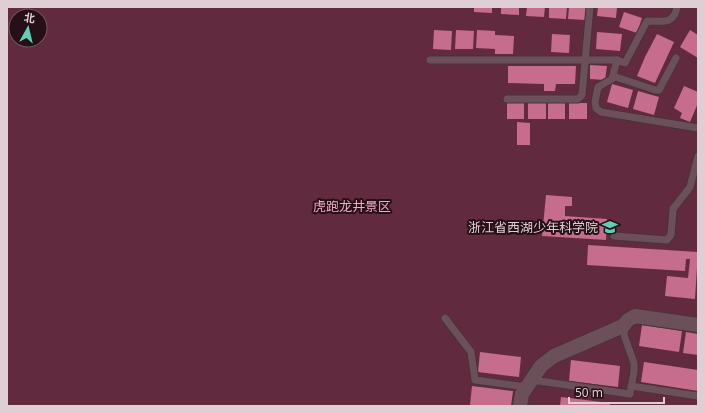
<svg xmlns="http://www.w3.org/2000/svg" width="705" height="413" font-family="'Noto Sans','Noto Sans SC',sans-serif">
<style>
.green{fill:#612a3f;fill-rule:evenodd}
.building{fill:#c66c8d}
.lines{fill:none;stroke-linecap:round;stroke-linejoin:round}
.service-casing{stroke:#47343a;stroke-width:9}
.minor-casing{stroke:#47343a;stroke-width:16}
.service{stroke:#6c5059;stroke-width:7}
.minor{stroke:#6c5059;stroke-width:14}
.labels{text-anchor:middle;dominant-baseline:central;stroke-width:4;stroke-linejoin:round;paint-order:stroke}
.park-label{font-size:13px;fill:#f3abc2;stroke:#260f17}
.poi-label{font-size:13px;fill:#dfced3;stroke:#260f17;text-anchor:end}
</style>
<rect width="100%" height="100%" fill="#301821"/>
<path class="green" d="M 7,7 L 698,7 L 698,406 L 7,406 ZM 16,16 L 40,16 L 40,40 L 16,40 Z"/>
<g class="building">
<polygon points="474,7 492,7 492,13 474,12"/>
<polygon points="501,7 519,7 519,15 501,14"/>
<polygon points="527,7 545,7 544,17 526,16"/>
<polygon points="549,7 567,7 566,19 549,18"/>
<polygon points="569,7 587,7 586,20 568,19"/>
<polygon points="598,7 617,7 616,18 597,16"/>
<polygon points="624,12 642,18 637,33 619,27"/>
<polygon points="434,30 452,31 451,50 433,49"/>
<polygon points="456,30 474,31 473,49 455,49"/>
<polygon points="477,30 495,31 495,35 514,36 513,54 495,54 495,49 476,48"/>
<polygon points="690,30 698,35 698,58 680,47"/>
<polygon points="597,32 622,34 620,51 596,49"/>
<polygon points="552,34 570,35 569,53 551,52"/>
<polygon points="657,34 674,42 655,83 637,76 645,57"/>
<polygon points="590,65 607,66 605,80 590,79"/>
<polygon points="508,66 576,66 575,84 556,84 555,91 544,91 544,84 508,83"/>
<polygon points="612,84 633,90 628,108 607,102"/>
<polygon points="684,86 698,92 698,103 690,122 680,118 682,113 674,108"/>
<polygon points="638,91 659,97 654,115 633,109"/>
<rect x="507" y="103" width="17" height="16"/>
<rect x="528" y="103" width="18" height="16"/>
<rect x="548" y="103" width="17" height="16"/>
<rect x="569" y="103" width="18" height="16"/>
<polygon points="517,122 530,123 530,145 517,145"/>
<polygon points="546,195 572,197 572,206 565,206 565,216 607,219 606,240 542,236"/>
<polygon points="588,245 698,252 695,299 665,296 667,276 688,278 690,259 686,259 685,271 587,265"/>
<polygon points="642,325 682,331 679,352 639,346"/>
<polygon points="686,332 698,334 698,355 683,353"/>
<polygon points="480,352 521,357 519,377 478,372"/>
<polygon points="571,360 620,366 618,387 569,381"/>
<polygon points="644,362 698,370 698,391 641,382"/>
<polygon points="472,386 513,391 511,406 470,405"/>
<polygon points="561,397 610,403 610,406 560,406"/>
</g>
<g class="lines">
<defs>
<g id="service">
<path d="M 430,60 L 617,60 L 625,63 L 647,21 C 662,21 674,25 677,7"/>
<polyline points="617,60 612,79 598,87 595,102 596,108 601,112 698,128"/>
<polyline points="613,76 655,90 659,90 676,58"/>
<polyline points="507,99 578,99 582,95 590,7"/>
<polyline points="614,236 667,240 671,235 673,209 690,187 698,156"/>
<polyline points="445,318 471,352 475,380 527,387"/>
<polyline points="532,380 630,394 634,371 634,363 625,338 623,326"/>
<polyline points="631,386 698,396"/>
</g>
<polyline id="minor" points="520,406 522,394 541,366 554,356 623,326 628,320 635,316 698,325"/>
</defs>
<use href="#service" class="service-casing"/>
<use href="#minor" class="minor-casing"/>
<use href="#service" class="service"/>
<use href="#minor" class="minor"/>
</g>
<defs>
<symbol id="school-bare" viewBox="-9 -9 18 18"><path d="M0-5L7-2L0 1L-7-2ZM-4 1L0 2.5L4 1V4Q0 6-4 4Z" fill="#5eceb7" stroke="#260f17" stroke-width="2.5" paint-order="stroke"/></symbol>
</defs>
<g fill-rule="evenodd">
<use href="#school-bare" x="599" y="216" width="22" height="22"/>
</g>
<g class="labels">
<g class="park-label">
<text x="352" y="206">虎跑龙井景区</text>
</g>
<g class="poi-label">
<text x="598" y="227">浙江省西湖少年科学院</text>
</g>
</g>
<rect width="705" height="413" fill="none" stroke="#dfced3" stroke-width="16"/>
<g transform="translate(28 28) rotate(8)"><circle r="19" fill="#260f17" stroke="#705b62"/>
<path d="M0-3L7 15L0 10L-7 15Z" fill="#5eceb7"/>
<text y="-6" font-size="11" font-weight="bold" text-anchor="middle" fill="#dfced3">北</text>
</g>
<path d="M569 397v6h95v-6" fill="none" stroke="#dfced3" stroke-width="2"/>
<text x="575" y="397" font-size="12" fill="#dfced3" stroke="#260f17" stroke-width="3" paint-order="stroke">50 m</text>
</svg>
